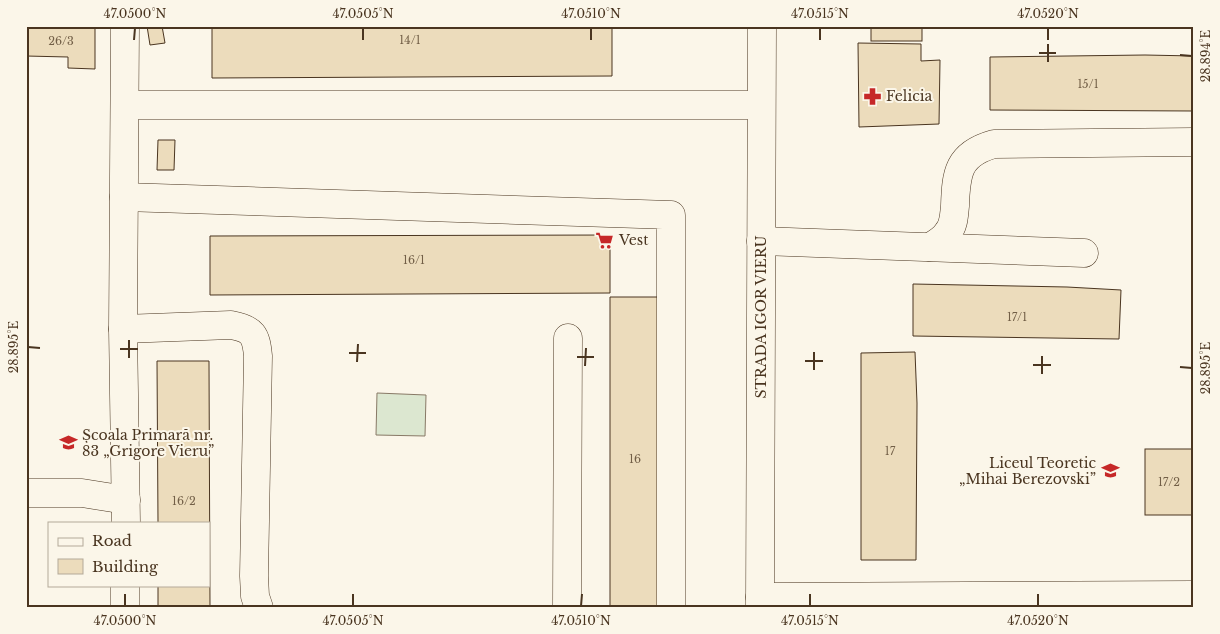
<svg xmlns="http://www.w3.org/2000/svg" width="1220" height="634" font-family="'Libre Baskerville',serif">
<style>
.green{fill:#dce7d0;stroke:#887966}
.building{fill:#ecdcbc;stroke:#4a3520}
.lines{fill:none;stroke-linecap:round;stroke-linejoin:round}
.minor-casing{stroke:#4a3520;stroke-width:29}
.minor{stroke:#fbf6e9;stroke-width:28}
.ticks{fill:none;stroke:#4a3520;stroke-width:2}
.labels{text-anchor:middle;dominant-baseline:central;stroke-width:4;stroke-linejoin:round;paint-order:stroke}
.number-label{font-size:11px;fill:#725f47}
.poi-label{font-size:14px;fill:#4a3520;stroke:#fbf6e9;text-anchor:start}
.street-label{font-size:14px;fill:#4a3520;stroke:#fbf6e9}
.neatline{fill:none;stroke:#4a3520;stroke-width:2}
.ticks-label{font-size:12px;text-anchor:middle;fill:#4a3520}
</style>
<rect width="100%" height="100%" fill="#fbf6e9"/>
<polygon class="green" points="377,393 426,395 425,436 376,435"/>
<g class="building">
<polygon points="26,26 95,26 95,69 68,68 68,57 26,56"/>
<polygon points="147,26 162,26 165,43 150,45"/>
<polygon points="212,26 612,26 612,76 212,78"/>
<rect x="871" y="26" width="51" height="15"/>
<polygon points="858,43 921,44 921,61 940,60 939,124 859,127"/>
<polygon points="1145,55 1194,56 1194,111 990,110 990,57"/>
<polygon points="158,140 175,140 174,170 157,170"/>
<polygon points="610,235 610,293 210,295 210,236"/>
<polygon points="913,284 1067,287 1121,290 1119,339 913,336"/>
<polygon points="610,297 662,297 661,608 610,608"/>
<polygon points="915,352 917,403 916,560 861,560 861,353"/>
<polygon points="157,361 209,361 210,608 158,608 158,585 209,585 209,523 158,523"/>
<rect x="1145" y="449" width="49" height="66"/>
</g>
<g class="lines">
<defs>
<g id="minor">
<polyline points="125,26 123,329 126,523"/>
<polyline points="125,105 761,105"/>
<polyline points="124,197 671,215 671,608"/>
<polyline points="761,241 1084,253"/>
<path d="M 930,247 C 937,243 944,239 948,232 C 954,225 954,215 955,206 C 956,173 958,154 994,144 L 1194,142"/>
<path d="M 123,329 L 231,325 C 253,329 256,335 258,356 L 254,576 L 255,596 L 259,608"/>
<polyline points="26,493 82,493 126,500"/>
<polyline points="760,597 1194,595"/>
<polyline points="125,608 125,585"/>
<polyline points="567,608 568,338"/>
<polyline points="760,608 762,26"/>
</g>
</defs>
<use href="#minor" class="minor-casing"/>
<use href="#minor" class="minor"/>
</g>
<path class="ticks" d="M 134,40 L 135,28M 363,40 L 363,28M 591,40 L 591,28M 820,40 L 820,28M 1048,40 L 1048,28M 1039,53 L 1056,53M 1180,55 L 1192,56M 1048,62 L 1048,44M 28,347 L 40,348M 120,349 L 138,349M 349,353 L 366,353M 577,357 L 594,357M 129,358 L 129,340M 805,361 L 823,361M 357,362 L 358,344M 1033,365 L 1051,365M 585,366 L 586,348M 1180,367 L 1192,368M 814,370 L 814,352M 1042,374 L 1042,356M 125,606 L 125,594M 353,606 L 353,594M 581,606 L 582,594M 810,606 L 810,594M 1038,606 L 1038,594"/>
<defs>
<symbol id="pharmacy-bare" viewBox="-9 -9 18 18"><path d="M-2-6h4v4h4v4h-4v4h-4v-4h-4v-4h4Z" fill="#c62828" stroke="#fbf6e9" stroke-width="2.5" paint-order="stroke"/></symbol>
<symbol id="supermarket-bare" viewBox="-9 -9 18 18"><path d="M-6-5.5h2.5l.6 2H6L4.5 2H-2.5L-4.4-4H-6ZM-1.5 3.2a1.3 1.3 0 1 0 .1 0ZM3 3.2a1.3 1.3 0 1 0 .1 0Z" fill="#c62828" stroke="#fbf6e9" stroke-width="2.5" paint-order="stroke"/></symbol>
<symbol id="school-bare" viewBox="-9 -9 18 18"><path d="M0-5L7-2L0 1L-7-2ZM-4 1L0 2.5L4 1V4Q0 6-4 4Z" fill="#c62828" stroke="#fbf6e9" stroke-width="2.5" paint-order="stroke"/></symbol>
</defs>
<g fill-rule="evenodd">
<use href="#pharmacy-bare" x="860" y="84" width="25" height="25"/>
<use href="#supermarket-bare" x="592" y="228" width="25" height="25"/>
<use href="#school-bare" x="56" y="430" width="25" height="25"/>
<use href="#school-bare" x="1098" y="458" width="25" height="25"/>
</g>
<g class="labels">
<g class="number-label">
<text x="410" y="40">14/1</text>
<text x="61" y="41">26/3</text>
<text x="1088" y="84">15/1</text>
<text x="414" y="260">16/1</text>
<text x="1017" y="317">17/1</text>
<text x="890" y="451">17</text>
<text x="635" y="459">16</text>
<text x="1169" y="482">17/2</text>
<text x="184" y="501">16/2</text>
</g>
<g class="poi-label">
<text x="886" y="96">Felicia</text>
<text x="619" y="240">Vest</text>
<text x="82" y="435">Școala Primară nr.<tspan x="82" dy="16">83 „Grigore Vieru”</tspan></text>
<text x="1096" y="463" text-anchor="end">Liceul Teoretic<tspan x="1096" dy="16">„Mihai Berezovski”</tspan></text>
</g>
<g class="street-label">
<text transform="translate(761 317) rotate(-90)">STRADA IGOR VIERU</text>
</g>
</g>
<rect width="1220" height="634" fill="none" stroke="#fbf6e9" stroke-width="55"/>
<rect x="48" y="522" width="162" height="65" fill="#fbf6e9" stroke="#b4a999"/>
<rect x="58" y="538" width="25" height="8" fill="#fbf6e9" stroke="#b4a999"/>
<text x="92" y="546" font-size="15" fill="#4a3520">Road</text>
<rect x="58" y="559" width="25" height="15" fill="#ecdcbc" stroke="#b4a999"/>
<text x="92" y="572" font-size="15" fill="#4a3520">Building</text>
<rect x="28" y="28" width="1164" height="578" class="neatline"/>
<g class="ticks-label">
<text x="135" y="18">47.0500°N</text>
<text x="363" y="18">47.0505°N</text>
<text x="591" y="18">47.0510°N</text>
<text x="820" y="18">47.0515°N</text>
<text x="1048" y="18">47.0520°N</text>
<text transform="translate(1206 56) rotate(-90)" y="4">28.894°E</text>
<text transform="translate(14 347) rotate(-90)" y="4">28.895°E</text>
<text transform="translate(1206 368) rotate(-90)" y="4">28.895°E</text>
<text x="125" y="625">47.0500°N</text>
<text x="353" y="625">47.0505°N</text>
<text x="581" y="625">47.0510°N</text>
<text x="810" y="625">47.0515°N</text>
<text x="1038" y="625">47.0520°N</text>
</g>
</svg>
